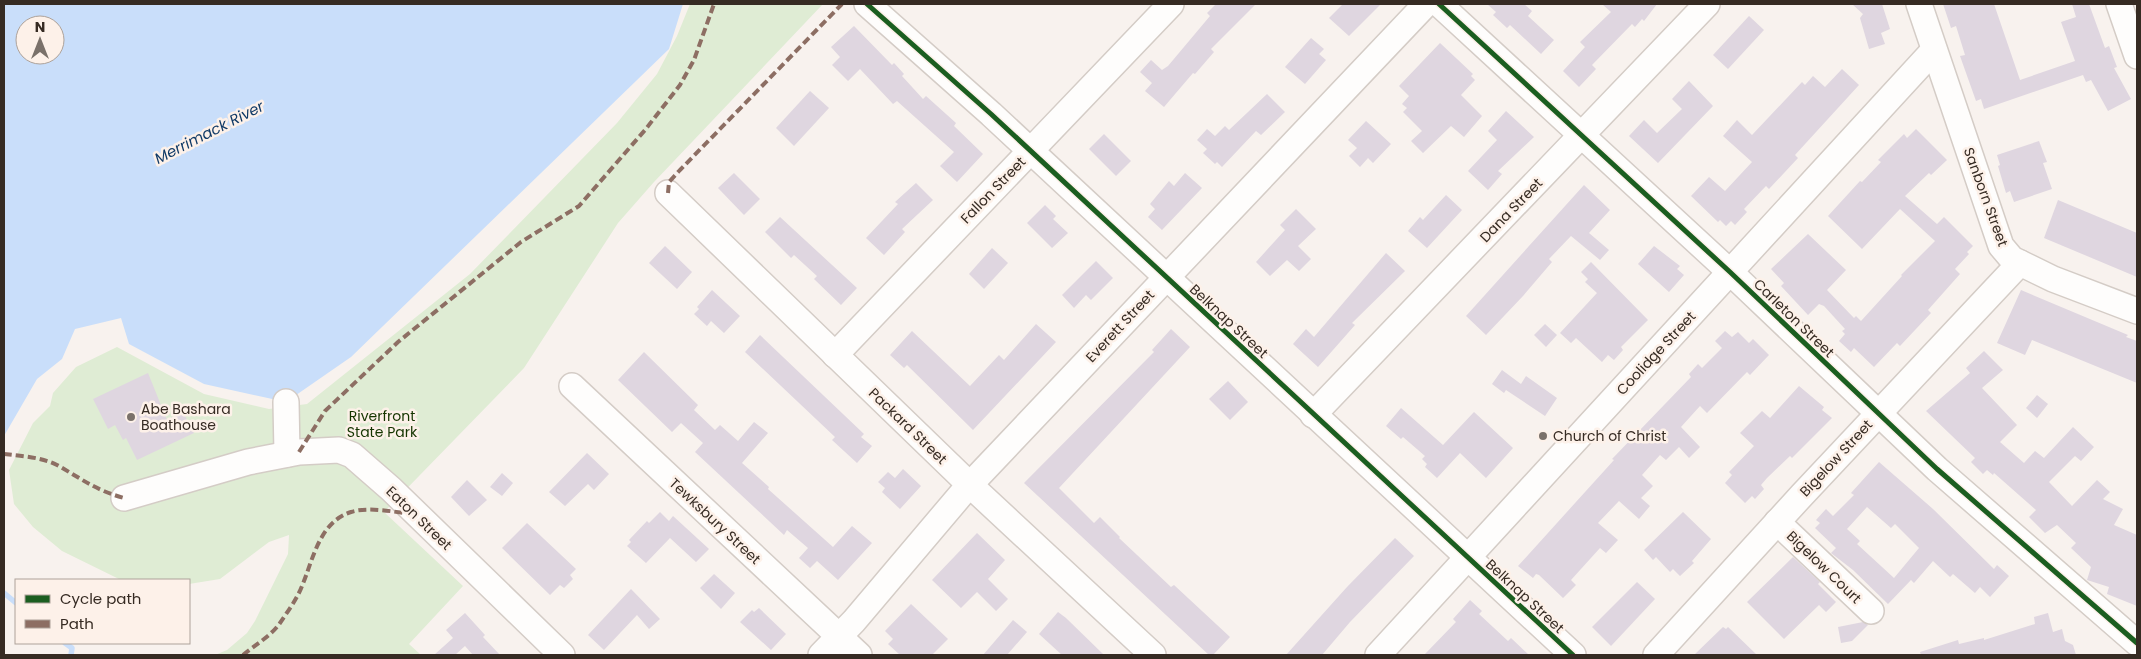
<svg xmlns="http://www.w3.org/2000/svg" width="2141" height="659" font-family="Poppins,sans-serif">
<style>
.green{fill:#dfecd4}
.water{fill:#c9defa;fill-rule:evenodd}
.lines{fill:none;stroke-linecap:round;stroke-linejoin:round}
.stream{stroke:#c9defa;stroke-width:5.5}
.building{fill:#dfd6e0;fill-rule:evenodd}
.minor-casing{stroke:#d4ccc6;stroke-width:28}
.minor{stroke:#fefdfc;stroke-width:25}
.quiet{stroke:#8d6e63;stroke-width:4;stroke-dasharray:8 4;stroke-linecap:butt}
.cycleway-casing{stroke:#fdf1e9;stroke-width:8}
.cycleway{stroke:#1b5e20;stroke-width:5}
.poi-dot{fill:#7a716a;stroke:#fdf1e9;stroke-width:2}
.labels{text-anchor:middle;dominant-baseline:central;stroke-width:5;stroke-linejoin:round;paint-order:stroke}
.street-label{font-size:14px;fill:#362b23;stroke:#fdf1e9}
.poi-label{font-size:14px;fill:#362b23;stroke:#fdf1e9;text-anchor:start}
.park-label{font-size:14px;fill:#153500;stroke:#fdf1e9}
.water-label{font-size:15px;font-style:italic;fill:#103a67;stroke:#fdf1e9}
</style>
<rect width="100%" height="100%" fill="#f8f2ee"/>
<polygon class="green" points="690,4 823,4 654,182 618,223 524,368 384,512 463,586 409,644 421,655 215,655 227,650 247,633 255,621 288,554 289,535 269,542 220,579 189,584 189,580 121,580 62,551 33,527 14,504 9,470 33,423 50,406 53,393 76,367 117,347 204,394 269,409 307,404 470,274 617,123 657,74 677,36"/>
<path class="water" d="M 4,4 L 683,4 L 669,49 L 351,357 L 286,402 L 204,384 L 129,344 L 121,318 L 75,329 L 62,359 L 37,379 L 4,436 ZM 25,25 L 55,25 L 55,55 L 25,55 Z"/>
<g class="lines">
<g class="stream">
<polyline points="4,593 16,603"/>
<polyline points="65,643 72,648 71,655"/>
</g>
</g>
<g class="building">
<polygon points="1216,4 1256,4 1211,49 1214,52 1195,74 1193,73 1164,107 1145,91 1152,83 1140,72 1151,60 1162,70 1168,66 1210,16 1207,13"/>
<polygon points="1343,4 1381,4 1349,36 1329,18"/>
<polygon points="1487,4 1524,4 1532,11 1528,16 1554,40 1541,54 1510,25 1507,28 1493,15 1496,12"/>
<polygon points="1602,4 1657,4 1644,21 1642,19 1635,27 1632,24 1592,65 1596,69 1579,87 1563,71 1585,47 1580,42 1611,12"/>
<polygon points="1852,4 1882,4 1890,29 1881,33 1885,44 1869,49 1860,18 1863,14"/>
<polygon points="1943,4 1994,4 2020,80 2075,61 2061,22 2076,17 2072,4 2089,4 2105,48 2109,46 2117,67 2114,68 2131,99 2108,111 2091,80 2086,82 2083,75 1984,109 1981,99 1976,101 1960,56 1965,55 1956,26 1951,28"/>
<polygon points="1749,16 1764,30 1728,69 1713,55"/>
<polygon points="854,26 892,65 894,63 904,74 902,76 923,99 926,96 956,123 954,126 983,154 957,182 940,166 954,152 897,101 893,104 860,69 848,81 832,65 840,57 831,47"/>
<polygon points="1311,38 1324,49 1319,54 1326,60 1305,84 1285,67"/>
<polygon points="1440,43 1473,74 1471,76 1475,80 1461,95 1482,116 1464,137 1451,126 1423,153 1411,141 1422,131 1403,112 1407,108 1402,104 1409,96 1399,86"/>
<polygon points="1842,69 1859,85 1795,155 1798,158 1769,189 1766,186 1744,209 1747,212 1735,225 1731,221 1726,226 1720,220 1718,222 1691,196 1709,177 1725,191 1752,162 1723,136 1737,120 1752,135 1802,82 1805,85 1813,76 1825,87"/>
<polygon points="1689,81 1713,106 1658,163 1629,136 1644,120 1657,133 1682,109 1672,99"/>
<polygon points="810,91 829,108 794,146 776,128"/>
<polygon points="1267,94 1285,112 1261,135 1256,131 1222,167 1217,162 1215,164 1203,153 1207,149 1197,140 1207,129 1215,136 1225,126 1229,130"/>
<polygon points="1506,111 1534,137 1498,171 1502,174 1488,190 1468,171 1497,140 1488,131"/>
<polygon points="1366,121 1391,144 1373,163 1368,158 1360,167 1349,156 1357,148 1348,140"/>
<polygon points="1916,129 1947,160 1931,175 1929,173 1905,196 1937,224 1944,217 1973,246 1967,252 1969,254 1955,269 1960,274 1928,310 1931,313 1900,346 1897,343 1874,367 1854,348 1851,352 1839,341 1845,334 1842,331 1845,329 1824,306 1819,304 1808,315 1781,286 1784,283 1771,269 1808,234 1846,270 1827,290 1854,318 1856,316 1861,321 1902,276 1901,275 1935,241 1900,209 1862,249 1828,216 1860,181 1862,182 1881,162 1878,160 1904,134 1907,138"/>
<polygon points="1104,134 1131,161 1116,176 1089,149"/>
<polygon points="2039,141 2047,162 2043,163 2052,189 2014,202 2010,191 2006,193 1998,166 2000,165 1997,155"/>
<polygon points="734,173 760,199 744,215 718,188"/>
<polygon points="1185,173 1202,188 1162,230 1148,217 1155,209 1150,204 1169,181 1174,186"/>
<polygon points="916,183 933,200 902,229 905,232 884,255 866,238 898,204 895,202"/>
<polygon points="1584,185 1610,210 1589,233 1609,250 1600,260 1571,236 1549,259 1552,262 1523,296 1486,335 1466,316"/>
<polygon points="1446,195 1462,210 1427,248 1408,231 1420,217 1423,220"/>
<polygon points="2058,200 2137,233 2137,277 2044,238"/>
<polygon points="1045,205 1056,216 1053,219 1068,233 1052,248 1027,223"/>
<polygon points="1296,209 1316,229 1298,246 1311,259 1299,271 1287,260 1270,276 1256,262 1285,230 1280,225"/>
<polygon points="780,217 857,288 841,305 814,279 817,276 794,255 791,258 765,232"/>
<polygon points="665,246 692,272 677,289 649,263"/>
<polygon points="1654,246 1680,266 1677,269 1684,275 1669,292 1638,264"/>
<polygon points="992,248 1008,263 984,289 969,274"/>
<polygon points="1386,253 1405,271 1352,323 1355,325 1318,367 1293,344 1306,329 1314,337"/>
<polygon points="1096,261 1113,278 1091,300 1086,295 1074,308 1062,295"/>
<polygon points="1591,262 1648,320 1621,347 1623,350 1614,360 1608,355 1602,362 1576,338 1571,343 1560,333 1597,293 1585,282 1588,279 1581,272"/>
<polygon points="712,290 740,316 724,333 711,321 707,326 694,314 699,309 697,307"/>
<polygon points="2021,290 2128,335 2126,337 2137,341 2137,383 2032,340 2025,355 1997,343"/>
<polygon points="1036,324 1056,342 973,430 907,365 904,368 890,355 912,331 970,386 999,355 1004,360"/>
<polygon points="1545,324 1557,335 1546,347 1534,335"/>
<polygon points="1171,329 1190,347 1059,488 1094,523 1100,517 1120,537 1119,538 1171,587 1174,585 1230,637 1213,655 1209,655 1024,483 1154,352 1152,350"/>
<polygon points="1725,331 1732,337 1738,332 1749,343 1753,339 1769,355 1750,375 1747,372 1707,413 1700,406 1681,427 1700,447 1689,458 1679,447 1666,460 1660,455 1642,475 1653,486 1641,498 1650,506 1639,519 1619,501 1598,523 1618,540 1606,553 1600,548 1571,580 1576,585 1563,598 1539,575 1536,574 1533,578 1518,566 1614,460 1612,459 1691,377 1689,374 1698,364 1702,368 1722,348 1715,341"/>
<polygon points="760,335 864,434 861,437 872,446 857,463 832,440 835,437 745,352"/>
<polygon points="1984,351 2003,370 1982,388 2017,425 2000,442 2024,463 2035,451 2044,458 2073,427 2094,447 2081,461 2075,456 2049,482 2072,506 2097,480 2110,492 2103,499 2123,509 2114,525 2137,535 2137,606 2107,594 2109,587 2087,580 2091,567 2071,548 2076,543 2057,525 2045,533 2029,517 2036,510 1994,473 1993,475 1987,470 1983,474 1971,462 1975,458 1926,411 1970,373 1966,368"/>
<polygon points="644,352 698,405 694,410 715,430 720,425 738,441 754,422 768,433 742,463 769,487 768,489 833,547 852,526 872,543 838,580 817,561 810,568 799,558 808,548 787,530 784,535 695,452 703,443 681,423 672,432 618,380"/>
<polygon points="1502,370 1521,384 1526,376 1557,398 1545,416 1506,390 1504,393 1492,384"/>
<polygon points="148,373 167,420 183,412 194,433 137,460 126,438 123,440 115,425 108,429 93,399"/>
<polygon points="1228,381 1248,402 1230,420 1209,399"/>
<polygon points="1799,386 1824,407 1822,410 1832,418 1792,458 1790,456 1767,478 1761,485 1764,489 1755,499 1752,496 1745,503 1725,483 1732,475 1729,472 1754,446 1740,433 1762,411 1770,418"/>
<polygon points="2037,395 2048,404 2037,418 2026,408"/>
<polygon points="1401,408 1443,445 1474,412 1513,448 1486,478 1460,453 1437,478 1425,467 1427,464 1422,459 1425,456 1403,437 1401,439 1386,426"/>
<polygon points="587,453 609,474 594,490 588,484 565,506 549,492"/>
<path d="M 1879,462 L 1933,509 L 1994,569 L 1997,565 L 2009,576 L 1990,597 L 1980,587 L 1975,593 L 1953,574 L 1950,577 L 1933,561 L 1914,583 L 1911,580 L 1888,604 L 1853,570 L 1831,553 L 1836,548 L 1815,528 L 1820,523 L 1816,520 L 1826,509 L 1833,516 L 1854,495 L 1851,493 ZM 1867,507 L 1891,528 L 1895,524 L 1919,548 L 1894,578 L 1857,544 L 1860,541 L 1847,529 Z"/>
<polygon points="903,469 921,486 900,509 882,492 885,488 878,482 888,472 895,478"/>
<polygon points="502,473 513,483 502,496 490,487"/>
<polygon points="467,480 487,500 469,516 451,497"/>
<polygon points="660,512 669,521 673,516 709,549 696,562 670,538 646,563 627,546 631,542 629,540 647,521 649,523"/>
<polygon points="1683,512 1711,539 1692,561 1694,563 1680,576 1673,569 1670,572 1656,557 1653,560 1644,550"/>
<polygon points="527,523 576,569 570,575 573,579 564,588 560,585 550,595 502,548"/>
<polygon points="977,533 1005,560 988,579 1008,599 996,611 977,592 961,608 932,580"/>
<polygon points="1395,538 1414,556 1350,622 1322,655 1286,655 1347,587"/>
<polygon points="1793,557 1820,582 1818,584 1836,602 1826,612 1819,605 1784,639 1747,602"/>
<polygon points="714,574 735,593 721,609 700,588"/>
<polygon points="1637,582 1655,599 1611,646 1592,627"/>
<polygon points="631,589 660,619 649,629 637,615 604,650 588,635"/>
<polygon points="1470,600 1482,611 1479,614 1508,641 1511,638 1529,655 1424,655 1456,622 1453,619"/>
<polygon points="911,604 948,639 932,655 900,655 888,644 893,639 885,631"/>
<polygon points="759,608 786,634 771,650 740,622 752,610 754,612"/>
<polygon points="1058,612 1066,618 1104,655 1062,655 1039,634"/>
<polygon points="465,613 485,635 483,637 500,655 473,655 465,646 455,655 434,655 453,638 446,630"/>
<polygon points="2048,613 2053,632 2062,629 2065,641 2073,645 2076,655 1921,655 1920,652 1958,640 1959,644 1984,638 1984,640 2035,624 2034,617"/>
<polygon points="1013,620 1027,632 1007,655 983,655"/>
<polygon points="1863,622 1868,625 1852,641 1841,643 1838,627"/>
<polygon points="1723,627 1726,629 1728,627 1757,655 1694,655"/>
</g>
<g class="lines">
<defs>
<g id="minor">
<polyline points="867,4 991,114 1573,655"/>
<polyline points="1439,4 1730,272 1937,469 2137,643"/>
<polyline points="1919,4 2001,246 2012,259 2053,279 2137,311"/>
<polyline points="2119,4 2137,56"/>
<polyline points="668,193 970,485 1153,655"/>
<polyline points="835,355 1171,4"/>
<polyline points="572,386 859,655"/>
<polyline points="286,402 287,454"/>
<polyline points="1313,415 1707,4"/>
<polyline points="124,498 248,462 299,452 339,450 352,455 391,489 562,655"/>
<polyline points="1777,522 1871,611"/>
<polyline points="821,655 854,621 964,491 1426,4"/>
<polyline points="1378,655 1934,50"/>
<polyline points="1656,655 1802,495 2020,263"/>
</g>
</defs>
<use href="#minor" class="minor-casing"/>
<use href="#minor" class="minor"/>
<g class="quiet">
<polyline points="668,193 669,182 680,170 842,4"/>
<polyline points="299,452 325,411 398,342 521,242 579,206 645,130 680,85 694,60 714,4"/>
<path d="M 4,454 C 21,456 41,457 57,465 C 82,479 95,490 124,498"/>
<path d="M 243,655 C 255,645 271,636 280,623 C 288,611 297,599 302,586 C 313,560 319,522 351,512 C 370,506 397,513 416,514"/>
</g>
<defs>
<g id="cycleway">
<polyline points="867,4 991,114 1573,655"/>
<polyline points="1439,4 1730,272 1937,469 2137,643"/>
</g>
</defs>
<use href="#cycleway" class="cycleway-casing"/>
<use href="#cycleway" class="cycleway"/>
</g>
<g class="poi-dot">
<circle cx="131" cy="417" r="5"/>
<circle cx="1543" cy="436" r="5"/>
</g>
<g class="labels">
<g class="street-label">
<text transform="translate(993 190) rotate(-46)">Fallon Street</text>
<text transform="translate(1986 197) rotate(70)">Sanborn Street</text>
<text transform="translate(1511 210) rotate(-46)">Dana Street</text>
<text transform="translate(1794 318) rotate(44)">Carleton Street</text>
<text transform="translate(1229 321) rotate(43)">Belknap Street</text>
<text transform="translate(1120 326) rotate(-47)">Everett Street</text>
<text transform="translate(1656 353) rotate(-47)">Coolidge Street</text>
<text transform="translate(908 426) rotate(44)">Packard Street</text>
<text transform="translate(1836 458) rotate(-47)">Bigelow Street</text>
<text transform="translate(419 518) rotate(44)">Eaton Street</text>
<text transform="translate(715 521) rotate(43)">Tewksbury Street</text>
<text transform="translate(1824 567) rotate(44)">Bigelow Court</text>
<text transform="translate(1525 596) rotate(43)">Belknap Street</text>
</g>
<g class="poi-label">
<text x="141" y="409">Abe Bashara<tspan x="141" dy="16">Boathouse</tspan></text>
<text x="1553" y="436">Church of Christ</text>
</g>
<g class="park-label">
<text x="382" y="416">Riverfront<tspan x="382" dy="16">State Park</tspan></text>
</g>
<g class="water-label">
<text transform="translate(209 132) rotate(-27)">Merrimack River</text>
</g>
</g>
<rect width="2141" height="659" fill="none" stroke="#362b23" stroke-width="10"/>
<rect x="15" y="579" width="175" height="65" fill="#fdf1e9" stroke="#ada29a"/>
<rect x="25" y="595" width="25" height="8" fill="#1b5e20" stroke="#ada29a"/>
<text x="60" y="604" font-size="15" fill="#362b23">Cycle path</text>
<rect x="25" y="620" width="25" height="8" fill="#8d6e63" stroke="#ada29a"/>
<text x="60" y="629" font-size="15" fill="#362b23">Path</text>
<g transform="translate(40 40)"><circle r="24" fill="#fdf1e9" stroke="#ada29a"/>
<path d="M0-4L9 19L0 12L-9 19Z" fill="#7a716a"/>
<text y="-8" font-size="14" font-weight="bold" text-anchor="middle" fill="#362b23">N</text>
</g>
</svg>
